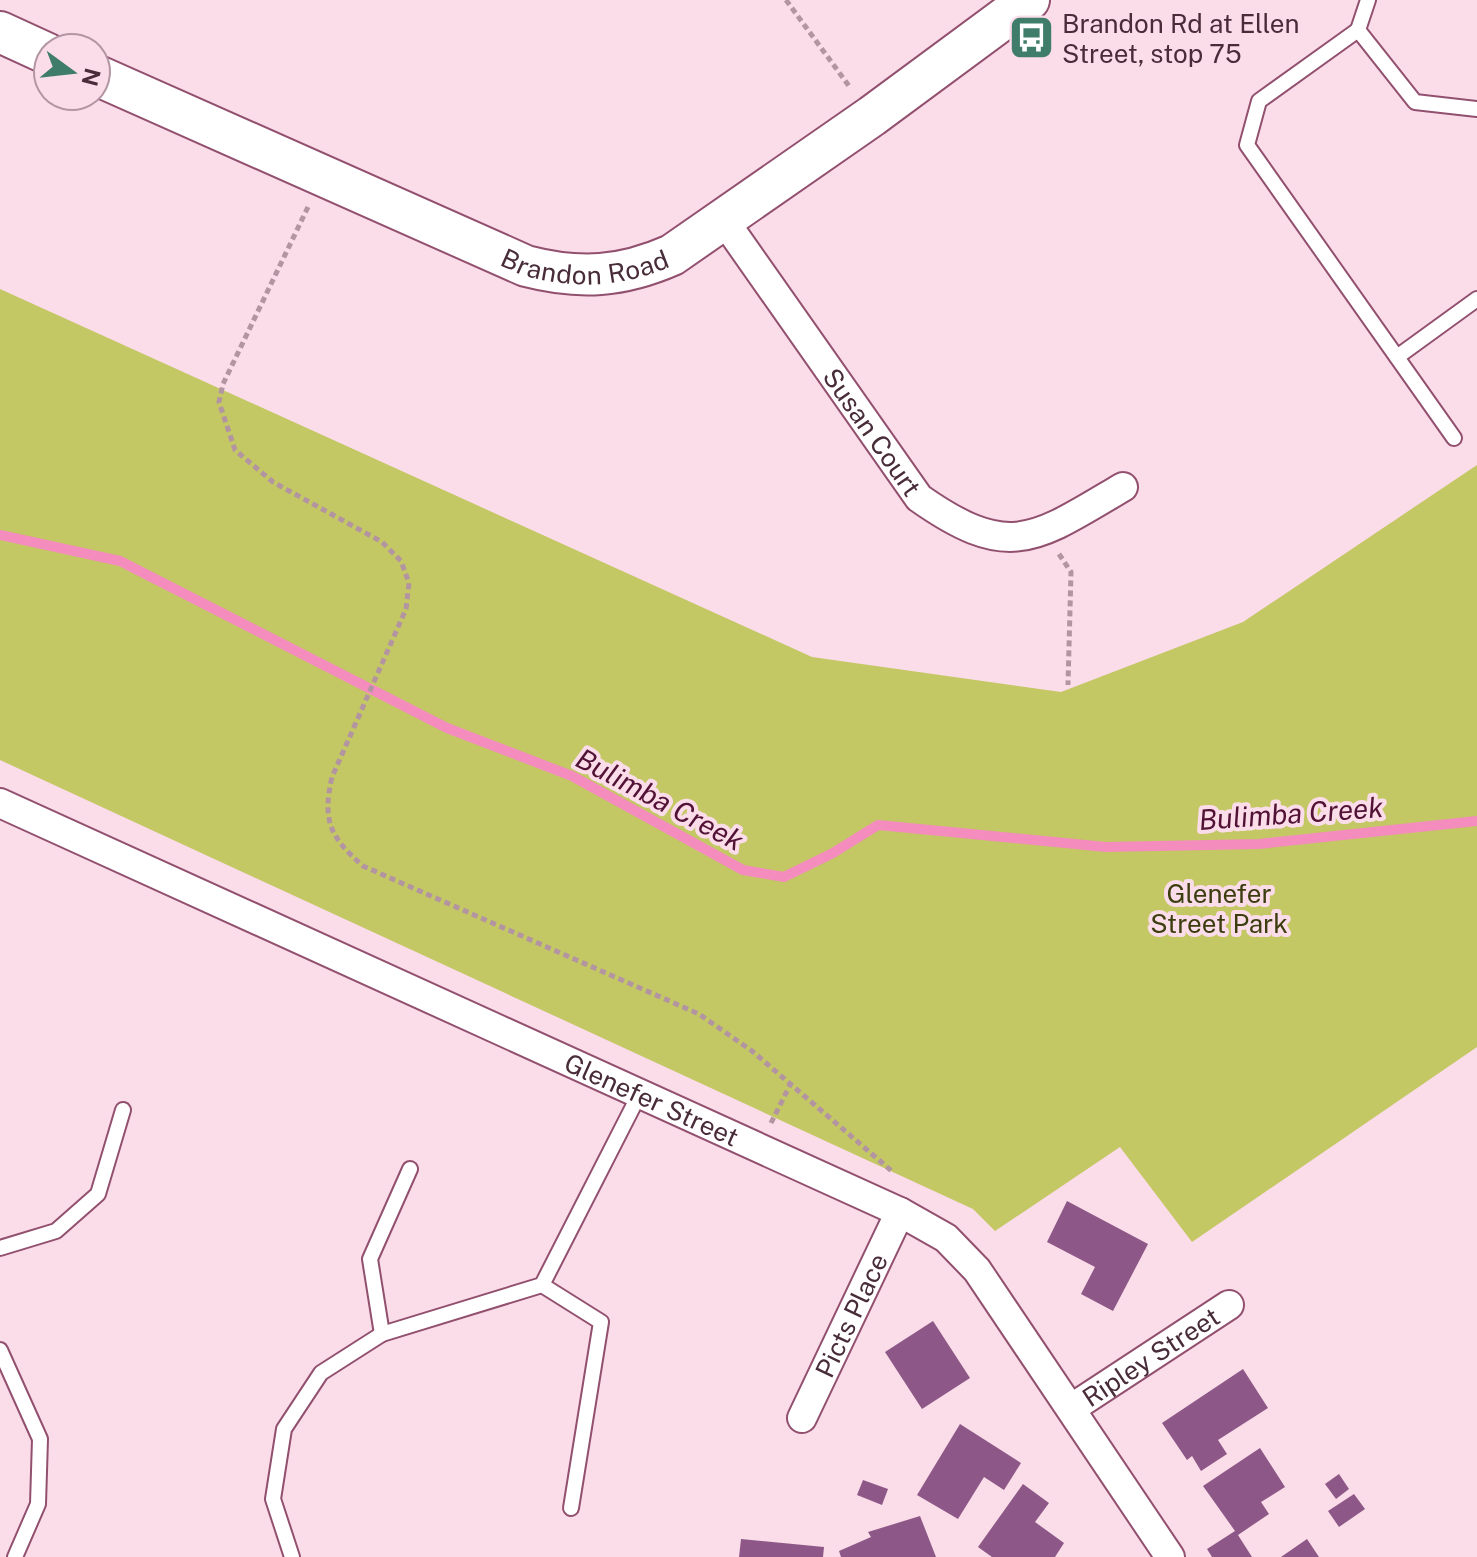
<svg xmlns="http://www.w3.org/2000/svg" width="1477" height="1557" font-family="'Public Sans',sans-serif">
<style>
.green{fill:#c3c764}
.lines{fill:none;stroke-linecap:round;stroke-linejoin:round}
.stream{stroke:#f48dbe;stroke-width:10}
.building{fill:#8d5887}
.lane-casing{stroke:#92506f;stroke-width:18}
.street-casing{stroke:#92506f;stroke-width:32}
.secondary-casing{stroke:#92506f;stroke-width:44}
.path{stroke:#b395a2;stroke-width:5;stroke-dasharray:6 4;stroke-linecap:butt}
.lane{stroke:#fff;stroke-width:14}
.street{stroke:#fff;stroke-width:28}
.secondary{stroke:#fff;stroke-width:40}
.labels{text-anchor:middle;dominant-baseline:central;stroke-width:8;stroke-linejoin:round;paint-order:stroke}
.poi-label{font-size:26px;fill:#492c39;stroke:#fbdce9;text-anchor:start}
.street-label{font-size:26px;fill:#492c39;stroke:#fbdce9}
.park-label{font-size:26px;fill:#3c3d0e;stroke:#fbdce9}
.water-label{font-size:28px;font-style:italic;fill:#511235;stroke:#fbdce9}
</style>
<rect width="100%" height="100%" fill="#fbdce9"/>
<polygon class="green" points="0,289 812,657 1061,692 1243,622 1477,465 1477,1047 1192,1242 1120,1147 995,1231 973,1209 0,760"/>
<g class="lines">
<polyline class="stream" points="0,535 120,561 447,728 572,776 743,870 784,877 833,853 878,825 1106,847 1259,844 1477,821"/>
</g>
<g class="building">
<polygon points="1067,1201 1148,1244 1113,1311 1081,1294 1095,1267 1047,1242"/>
<polygon points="933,1321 970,1378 922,1409 885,1352"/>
<polygon points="1243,1369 1268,1408 1218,1440 1227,1454 1201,1471 1192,1456 1187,1460 1162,1423"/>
<polygon points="960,1424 1021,1463 1004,1490 984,1477 958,1519 917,1495"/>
<polygon points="1260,1448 1285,1487 1261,1502 1269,1514 1238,1535 1252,1557 1212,1557 1207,1549 1235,1531 1203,1486"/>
<polygon points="1339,1474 1349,1489 1336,1499 1325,1484"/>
<polygon points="863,1480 888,1489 882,1505 857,1495"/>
<polygon points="1023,1484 1049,1503 1035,1522 1064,1543 1055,1557 992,1557 978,1547"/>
<polygon points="1354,1494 1365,1509 1339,1527 1328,1511"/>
<polygon points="920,1516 936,1557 841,1557 839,1551 871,1537 868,1532"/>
<polygon points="741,1539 824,1547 823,1557 739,1557"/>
<polygon points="1307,1539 1319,1557 1281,1557"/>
</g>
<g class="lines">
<defs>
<g id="lane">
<polyline points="1368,0 1358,30 1415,102 1477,109"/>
<polyline points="1358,30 1259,101 1247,145 1454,438"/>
<polyline points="1397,357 1477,299"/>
<polyline points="0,1248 56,1231 98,1194 123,1110"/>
<polyline points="542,1285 601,1322 571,1508"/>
<polyline points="382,1334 370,1259 410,1169"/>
<polyline points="0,1350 40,1439 38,1504 15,1557"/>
<polyline points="292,1557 273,1499 284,1429 321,1373 382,1334 542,1285 639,1095"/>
</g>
<g id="street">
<path id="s1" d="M 723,219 L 919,498 C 1010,562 1035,539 1123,487"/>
<path id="s2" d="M 0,803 L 900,1212 L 946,1238 L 977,1270 L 1170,1557"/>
<path id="s3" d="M 1072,1408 L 1229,1305"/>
<path id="s4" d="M 802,1418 L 900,1212"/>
</g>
<g id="secondary">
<polyline points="0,32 48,54"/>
<path id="s5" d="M 96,75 L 526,266 C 580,280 622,277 672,255 L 872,116 L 1029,0"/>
</g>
</defs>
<use href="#lane" class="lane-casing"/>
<use href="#street" class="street-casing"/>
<use href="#secondary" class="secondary-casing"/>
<g class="path">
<polyline points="786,0 849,86"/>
<path d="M 308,207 L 223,384 L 219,402 L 235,450 L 273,482 L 382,542 L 401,561 L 409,583 L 406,609 L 332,777 C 322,821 330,837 363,866 L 699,1014 L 752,1051 L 894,1173"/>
<polyline points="1059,554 1071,572 1068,685"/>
<polyline points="771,1123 791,1083"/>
</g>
<use href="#lane" class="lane"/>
<use href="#street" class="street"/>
<use href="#secondary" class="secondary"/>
</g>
<defs>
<symbol id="bus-square" viewBox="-11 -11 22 22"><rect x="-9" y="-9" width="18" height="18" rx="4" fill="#3f7d6a" stroke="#fbdce9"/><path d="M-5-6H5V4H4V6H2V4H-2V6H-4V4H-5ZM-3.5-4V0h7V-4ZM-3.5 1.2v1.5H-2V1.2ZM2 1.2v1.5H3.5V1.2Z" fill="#fff"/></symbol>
</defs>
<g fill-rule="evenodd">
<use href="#bus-square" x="1006" y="12" width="51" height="51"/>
</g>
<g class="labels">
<g class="poi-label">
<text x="1062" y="23">Brandon Rd at Ellen<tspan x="1062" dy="30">Street, stop 75</tspan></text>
</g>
<g class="street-label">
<text stroke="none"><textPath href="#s5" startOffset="530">Brandon Road</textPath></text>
<text stroke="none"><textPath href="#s1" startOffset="260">Susan Court</textPath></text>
<text stroke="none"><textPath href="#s2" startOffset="716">Glenefer Street</textPath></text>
<text stroke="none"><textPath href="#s4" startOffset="114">Picts Place</textPath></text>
<text stroke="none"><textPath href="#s3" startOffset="94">Ripley Street</textPath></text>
</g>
<g class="park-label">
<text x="1219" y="893">Glenefer<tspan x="1219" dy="30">Street Park</tspan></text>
</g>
<g class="water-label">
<text transform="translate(660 799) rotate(28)">Bulimba Creek</text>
<text transform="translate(1291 813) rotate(-4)">Bulimba Creek</text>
</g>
</g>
<g transform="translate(72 72) rotate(105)"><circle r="38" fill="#fbdce9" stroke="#b496a3" stroke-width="2"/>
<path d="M0-6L14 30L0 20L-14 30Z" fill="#3f7d6a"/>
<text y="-12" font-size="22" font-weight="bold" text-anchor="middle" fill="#492c39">N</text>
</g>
</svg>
